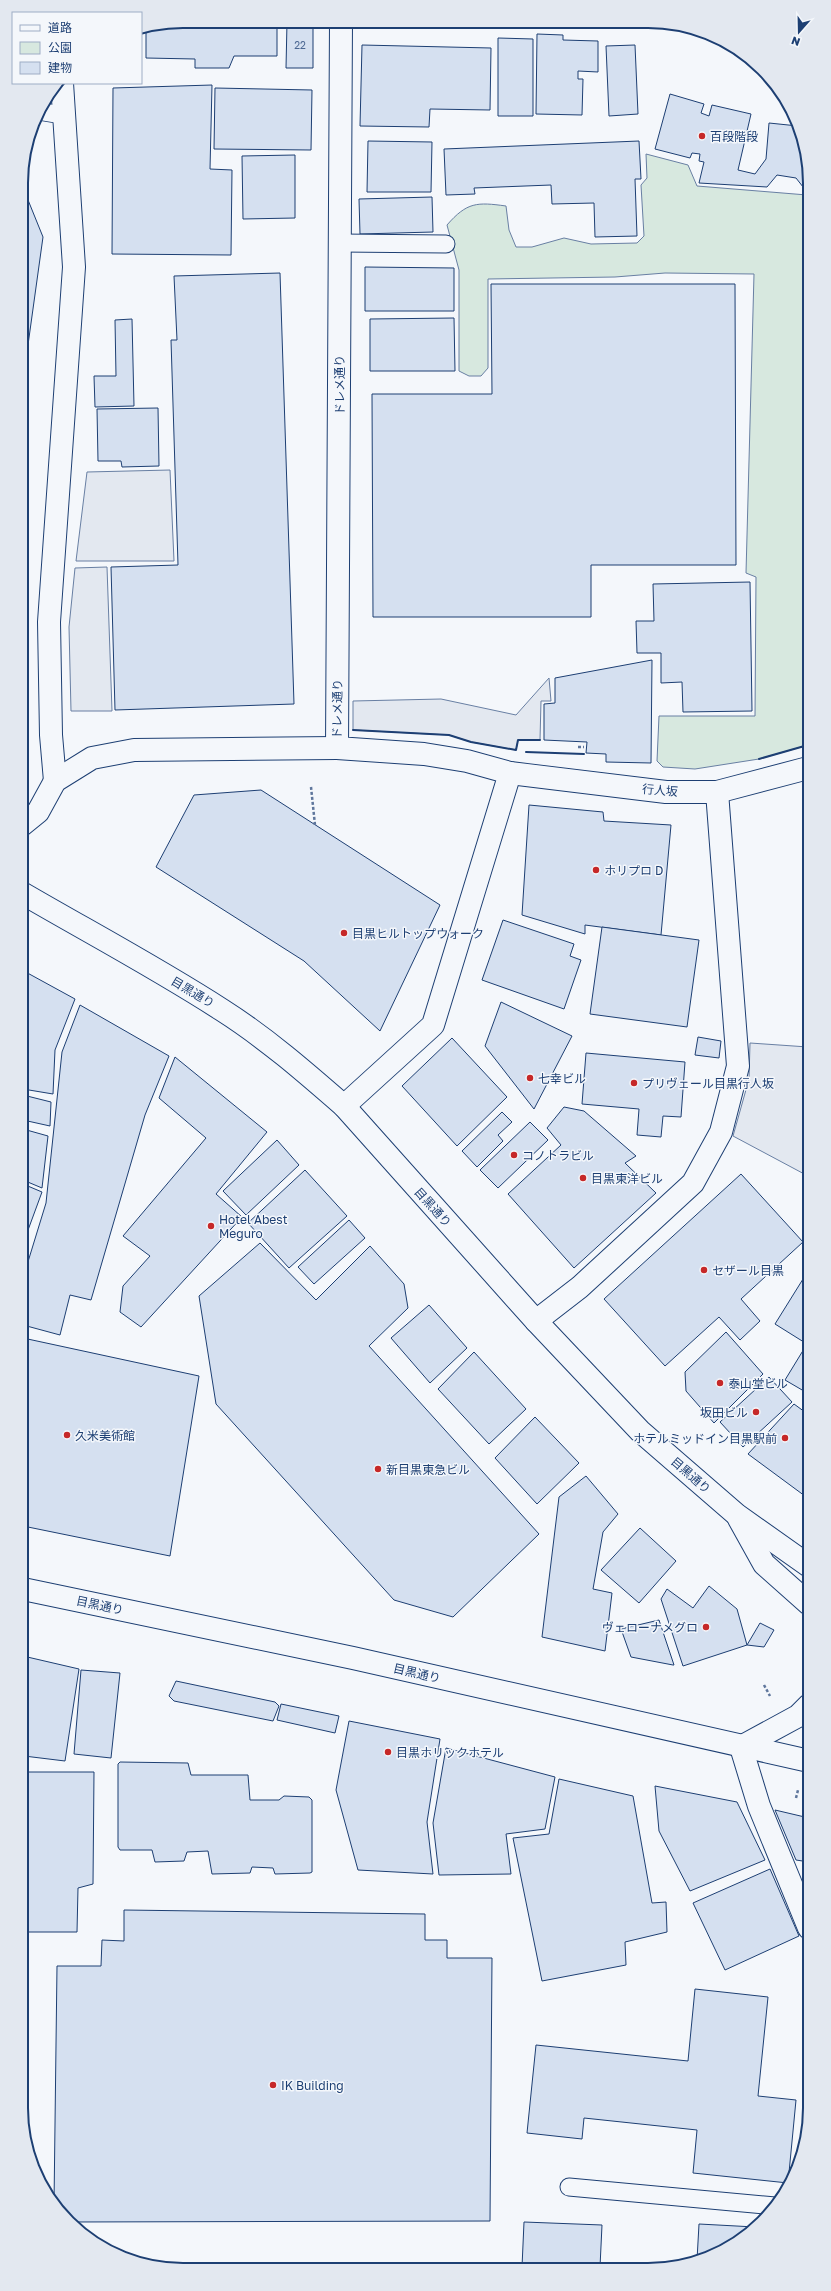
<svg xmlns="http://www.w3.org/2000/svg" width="831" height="2291" font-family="'Golos Text','Noto Sans JP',sans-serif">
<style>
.green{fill:#d7e8df;stroke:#687fa3}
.parking{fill:#e3e8f0;stroke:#687fa3}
.building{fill:#d5e0f0;stroke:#1d3f73}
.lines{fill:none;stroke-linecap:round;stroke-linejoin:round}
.service-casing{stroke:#1d3f73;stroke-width:19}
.minor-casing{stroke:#1d3f73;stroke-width:24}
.tertiary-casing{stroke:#1d3f73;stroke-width:24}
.primary-casing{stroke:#1d3f73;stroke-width:24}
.path{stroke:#5e769c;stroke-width:2.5;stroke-dasharray:3 2;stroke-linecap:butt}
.service{stroke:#f4f7fb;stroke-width:17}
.minor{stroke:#f4f7fb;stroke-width:22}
.tertiary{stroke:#f4f7fb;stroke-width:22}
.primary{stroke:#f4f7fb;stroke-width:22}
.wall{stroke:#1d3f73;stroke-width:2}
.poi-dot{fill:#c62828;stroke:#f4f7fb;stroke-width:1.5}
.labels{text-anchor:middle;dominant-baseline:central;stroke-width:3;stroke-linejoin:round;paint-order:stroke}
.number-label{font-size:10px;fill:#4b6792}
.poi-label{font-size:12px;fill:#1d3f73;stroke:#f4f7fb;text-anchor:start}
.street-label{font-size:12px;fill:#1d3f73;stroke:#f4f7fb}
.rim{fill:none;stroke:#1d3f73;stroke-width:2}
</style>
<rect width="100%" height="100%" fill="#f4f7fb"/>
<path class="green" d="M 646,154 L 688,165 L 697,186 L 807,195 L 808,745 L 759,759 L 695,769 L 663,767 L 657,761 L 659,716 L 755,716 L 756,577 L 746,573 L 754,274 L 665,273 L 615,277 L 488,279 L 488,368 L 481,376 L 469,376 L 459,371 L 459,270 L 447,225 C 467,202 477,202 506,206 L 509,230 L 516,247 L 532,247 L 564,238 L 591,244 L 637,243 L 644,236 L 641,185 L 647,178 Z"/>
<g class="parking">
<polygon points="170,470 174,561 76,561 87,472"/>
<polygon points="107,567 112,711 71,711 69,627 75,568"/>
<polygon points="549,678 551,701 541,701 540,740 518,740 516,750 471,742 449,735 353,730 353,701 441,699 516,715"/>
<polygon points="750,1043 808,1047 808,1176 733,1136 749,1079"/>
</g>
<g class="building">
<polygon points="183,21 277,22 277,56 234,56 229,68 195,68 195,59 146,58 146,28"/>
<polygon points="287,22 313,22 313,68 286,68"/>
<polygon points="537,34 563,35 563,40 598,41 598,72 578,71 578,79 583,79 582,115 536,114"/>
<polygon points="498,38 533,39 533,116 498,116"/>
<polygon points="362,45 491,48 490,110 430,109 429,127 360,126"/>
<polygon points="635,45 638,114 609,116 606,46"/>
<polygon points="212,85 210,169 232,170 231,255 112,254 113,88"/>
<polygon points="215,88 312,90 311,150 214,149"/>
<polygon points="670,94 704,104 701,113 709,116 712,105 751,114 738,170 755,174 766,159 769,123 798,126 805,146 803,170 807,170 807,192 796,178 777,175 767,187 699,183 704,162 699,161 700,154 692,153 690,158 655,149"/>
<polygon points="368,141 432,142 431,192 367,192"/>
<polygon points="639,141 641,179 635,179 637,236 595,237 594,203 552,204 551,185 474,188 475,194 446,195 444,149"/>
<polygon points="27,150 30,151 26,195 43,237 22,388 21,172"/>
<polygon points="295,155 295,218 243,219 242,156"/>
<polygon points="432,197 433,232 360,234 359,199"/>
<polygon points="365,267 454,268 454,311 365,311"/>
<polygon points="280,273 294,704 115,710 111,567 178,565 171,340 177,340 174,276"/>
<polygon points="491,284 735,284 736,565 591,565 591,617 373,617 372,394 492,394"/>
<polygon points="454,318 455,371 370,371 370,319"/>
<polygon points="132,319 134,406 95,407 94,376 116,376 115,320"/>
<polygon points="158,408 159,466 122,467 121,461 98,461 97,409"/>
<polygon points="750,582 752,711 683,712 682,682 661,683 661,653 637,653 636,621 654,621 653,584"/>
<polygon points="652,660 651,763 606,762 606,754 586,753 587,742 544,740 544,704 555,703 555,678"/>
<polygon points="261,790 440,905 380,1031 304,961 156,867 194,795"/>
<polygon points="529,805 603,812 604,821 671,825 661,935 585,925 585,934 522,915"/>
<polygon points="503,920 574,944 570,956 581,960 564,1009 482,980"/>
<polygon points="602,927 699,940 687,1027 590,1014"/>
<polygon points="22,970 75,999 55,1050 53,1094 23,1089"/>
<polygon points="501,1002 572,1036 534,1109 485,1046"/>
<polygon points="80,1005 169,1056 145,1115 91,1300 70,1295 60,1335 23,1325 23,1278 46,1203 62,1052"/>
<polygon points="698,1037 721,1041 719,1058 695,1055"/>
<polygon points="452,1038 507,1097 457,1146 402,1086"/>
<polygon points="586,1053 685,1062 681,1117 663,1116 661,1137 637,1135 639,1109 582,1104"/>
<polygon points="175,1057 267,1132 216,1194 242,1217 141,1327 120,1312 123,1286 150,1256 123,1236 206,1138 159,1098"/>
<polygon points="23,1095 51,1102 50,1126 23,1120"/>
<polygon points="564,1107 584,1111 636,1156 625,1163 656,1193 574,1268 508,1194 561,1145 547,1128"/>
<polygon points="502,1112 512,1122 498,1135 503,1141 477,1167 462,1151"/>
<polygon points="530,1122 548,1140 498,1188 480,1170"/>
<polygon points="23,1129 48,1136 42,1188 23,1180"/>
<polygon points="277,1140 299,1165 246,1215 223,1191"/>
<polygon points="305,1170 347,1216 289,1268 248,1223"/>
<polygon points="741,1174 803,1242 741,1299 760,1321 740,1340 719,1317 665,1366 604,1299"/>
<polygon points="23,1184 42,1192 24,1241 23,1241"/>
<polygon points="349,1220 365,1238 314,1284 298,1267"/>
<polygon points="260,1243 316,1300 370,1246 404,1284 408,1308 369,1346 539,1534 453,1617 394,1600 216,1404 199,1296"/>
<polygon points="808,1271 809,1394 785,1380 807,1344 775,1324"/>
<polygon points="429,1305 467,1348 430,1383 391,1338"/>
<polygon points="726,1332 763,1374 714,1423 686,1391 685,1372"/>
<polygon points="23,1338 199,1376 170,1556 23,1526"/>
<polygon points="474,1352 526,1409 489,1444 438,1389"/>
<polygon points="769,1377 792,1402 743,1447 720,1422"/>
<polygon points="794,1404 809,1415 809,1499 748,1454"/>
<polygon points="535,1417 579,1463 537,1504 495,1458"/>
<polygon points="586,1476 618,1514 603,1532 593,1589 612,1593 605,1651 542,1637 559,1497"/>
<polygon points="640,1528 676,1561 639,1603 601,1570"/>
<polygon points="709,1586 737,1609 747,1645 683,1666 661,1599 667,1589 693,1608"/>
<polygon points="659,1620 674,1665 673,1665 631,1657 621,1629"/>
<polygon points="760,1623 774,1630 764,1647 747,1645"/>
<polygon points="23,1656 79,1669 65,1761 24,1756"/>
<polygon points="81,1670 120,1673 111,1758 74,1754"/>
<polygon points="176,1681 275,1702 279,1706 273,1721 174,1701 169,1696"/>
<polygon points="281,1704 339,1716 335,1733 277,1720"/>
<polygon points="349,1721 440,1739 427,1822 433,1874 358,1870 336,1790"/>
<polygon points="446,1748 555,1777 545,1829 506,1834 511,1874 439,1875 433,1823"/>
<polygon points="120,1762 188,1763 191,1775 248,1775 250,1800 279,1800 284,1796 309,1797 312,1800 312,1872 310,1873 275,1874 273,1868 252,1867 250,1873 212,1874 208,1851 187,1852 184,1861 155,1862 152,1850 120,1850 118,1847 118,1764"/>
<polygon points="24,1772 94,1772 93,1884 78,1888 77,1932 24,1932"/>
<polygon points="559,1779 633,1796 652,1903 666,1902 667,1932 625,1942 626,1965 542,1981 513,1838 549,1834"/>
<polygon points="655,1786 737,1802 765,1860 690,1891 659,1831"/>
<polygon points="775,1810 809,1818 809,1862 796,1860"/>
<polygon points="770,1869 799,1936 725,1970 693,1903"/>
<polygon points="124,1910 425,1914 425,1940 447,1940 447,1958 492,1958 490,2221 68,2222 54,2204 57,1966 101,1966 102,1940 124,1941"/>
<polygon points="695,1989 768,1997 758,2096 796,2100 788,2183 693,2173 697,2130 584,2118 582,2139 527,2133 536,2045 688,2061"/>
<polygon points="524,2222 602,2225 600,2267 522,2267"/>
<polygon points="699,2224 755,2227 729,2248 697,2260"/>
</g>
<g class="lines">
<defs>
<g id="service">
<polyline points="38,111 62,115"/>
<polyline points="340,243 446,244"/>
<polyline points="569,2187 775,2206"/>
</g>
<g id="minor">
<polyline points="341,22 337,748 424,754 467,761 510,773 666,792 717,792 808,768"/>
<polyline points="55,781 51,735 49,622 74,267 62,83"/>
<polyline points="344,1106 433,1025 510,773"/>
<polyline points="536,1321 580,1287 693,1183 721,1132 738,1066 717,792"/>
<polyline points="741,1747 759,1806 809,1928"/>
</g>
<polyline id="tertiary" points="22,825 38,812 55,781 92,758 134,750 337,748"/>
<g id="primary">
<path d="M 22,893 C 89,932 157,968 222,1010 C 266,1038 305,1072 344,1106 L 536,1321 L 640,1431 L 737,1515 L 809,1566"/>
<polyline points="739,1519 764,1564 809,1604"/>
<polyline points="23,1589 353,1658 809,1761"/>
<polyline points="741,1747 798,1716 809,1705"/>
</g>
</defs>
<use href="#service" class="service-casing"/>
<use href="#minor" class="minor-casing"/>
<use href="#tertiary" class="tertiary-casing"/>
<use href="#primary" class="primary-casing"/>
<g class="path">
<polyline points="578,747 584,747"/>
<polyline points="311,787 315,825"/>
<polyline points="764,1685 770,1696"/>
<polyline points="796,1798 798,1790"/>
</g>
<use href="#service" class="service"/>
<use href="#minor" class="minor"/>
<use href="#tertiary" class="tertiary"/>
<use href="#primary" class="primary"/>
<g class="wall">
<polyline points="353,730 449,735 471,742 516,750 518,740 540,740"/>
<polyline points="526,752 584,754"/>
<polyline points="759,759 808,745"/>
</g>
</g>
<g class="poi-dot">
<circle cx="702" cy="136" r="4"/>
<circle cx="596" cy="870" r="4"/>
<circle cx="344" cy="933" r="4"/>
<circle cx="530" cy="1078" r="4"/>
<circle cx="634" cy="1083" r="4"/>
<circle cx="514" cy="1155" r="4"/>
<circle cx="583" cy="1178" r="4"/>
<circle cx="211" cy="1226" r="4"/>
<circle cx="704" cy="1270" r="4"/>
<circle cx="720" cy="1383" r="4"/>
<circle cx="756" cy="1412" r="4"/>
<circle cx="67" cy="1435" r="4"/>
<circle cx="785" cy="1438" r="4"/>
<circle cx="378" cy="1469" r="4"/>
<circle cx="706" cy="1627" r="4"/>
<circle cx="388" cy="1752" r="4"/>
<circle cx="273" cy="2085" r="4"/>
</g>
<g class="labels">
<g class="number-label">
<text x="300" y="45">22</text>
</g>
<g class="poi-label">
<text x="710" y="136">百段階段</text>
<text x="604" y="870">ホリプロ D</text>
<text x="352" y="933">目黒ヒルトップウォーク</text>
<text x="538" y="1078">七幸ビル</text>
<text x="642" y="1083">プリヴェール目黒行人坂</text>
<text x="522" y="1155">コノトラビル</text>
<text x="591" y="1178">目黒東洋ビル</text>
<text x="219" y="1219">Hotel Abest<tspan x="219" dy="14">Meguro</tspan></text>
<text x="712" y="1270">セザール目黒</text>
<text x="728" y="1383">泰山堂ビル</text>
<text x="748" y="1412" text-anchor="end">坂田ビル</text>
<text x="75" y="1435">久米美術館</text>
<text x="777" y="1438" text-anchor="end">ホテルミッドイン目黒駅前</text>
<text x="386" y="1469">新目黒東急ビル</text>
<text x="698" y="1627" text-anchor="end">ヴェローナメグロ</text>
<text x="396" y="1752">目黒ホリックホテル</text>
<text x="281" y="2085">IK Building</text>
</g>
<g class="street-label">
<text transform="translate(339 385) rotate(-90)">ドレメ通り</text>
<text transform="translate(337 709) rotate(-89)">ドレメ通り</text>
<text transform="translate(660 790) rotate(5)">行人坂</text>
<text transform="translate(193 992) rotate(31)">目黒通り</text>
<text transform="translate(433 1207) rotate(48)">目黒通り</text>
<text transform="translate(691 1475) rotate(41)">目黒通り</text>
<text transform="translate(100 1605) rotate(12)">目黒通り</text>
<text transform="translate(417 1673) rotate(13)">目黒通り</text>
</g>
</g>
<path d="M0 0H831V2291H0ZM183 28H648A155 155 0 0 1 803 183V2108A155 155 0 0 1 648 2263H183A155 155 0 0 1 28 2108V183A155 155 0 0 1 183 28Z" fill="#e3e8f0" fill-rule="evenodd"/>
<path class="rim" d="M183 28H648A155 155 0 0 1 803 183V2108A155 155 0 0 1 648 2263H183A155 155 0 0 1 28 2108V183A155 155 0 0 1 183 28Z"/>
<rect x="12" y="12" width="130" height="72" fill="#f4f7fb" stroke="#9eadc5"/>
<rect x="20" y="25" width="20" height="6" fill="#f4f7fb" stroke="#9eadc5"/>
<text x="48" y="32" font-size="12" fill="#1d3f73">道路</text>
<rect x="20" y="42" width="20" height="12" fill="#d7e8df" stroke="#9eadc5"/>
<text x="48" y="52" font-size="12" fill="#1d3f73">公園</text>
<rect x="20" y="62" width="20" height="12" fill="#d5e0f0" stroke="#9eadc5"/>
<text x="48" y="72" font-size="12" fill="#1d3f73">建物</text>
<g transform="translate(799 32) rotate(200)" stroke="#f4f7fb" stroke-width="3" paint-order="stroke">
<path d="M0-3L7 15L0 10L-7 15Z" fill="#1d3f73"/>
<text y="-6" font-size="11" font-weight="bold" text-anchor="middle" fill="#1d3f73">N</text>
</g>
</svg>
